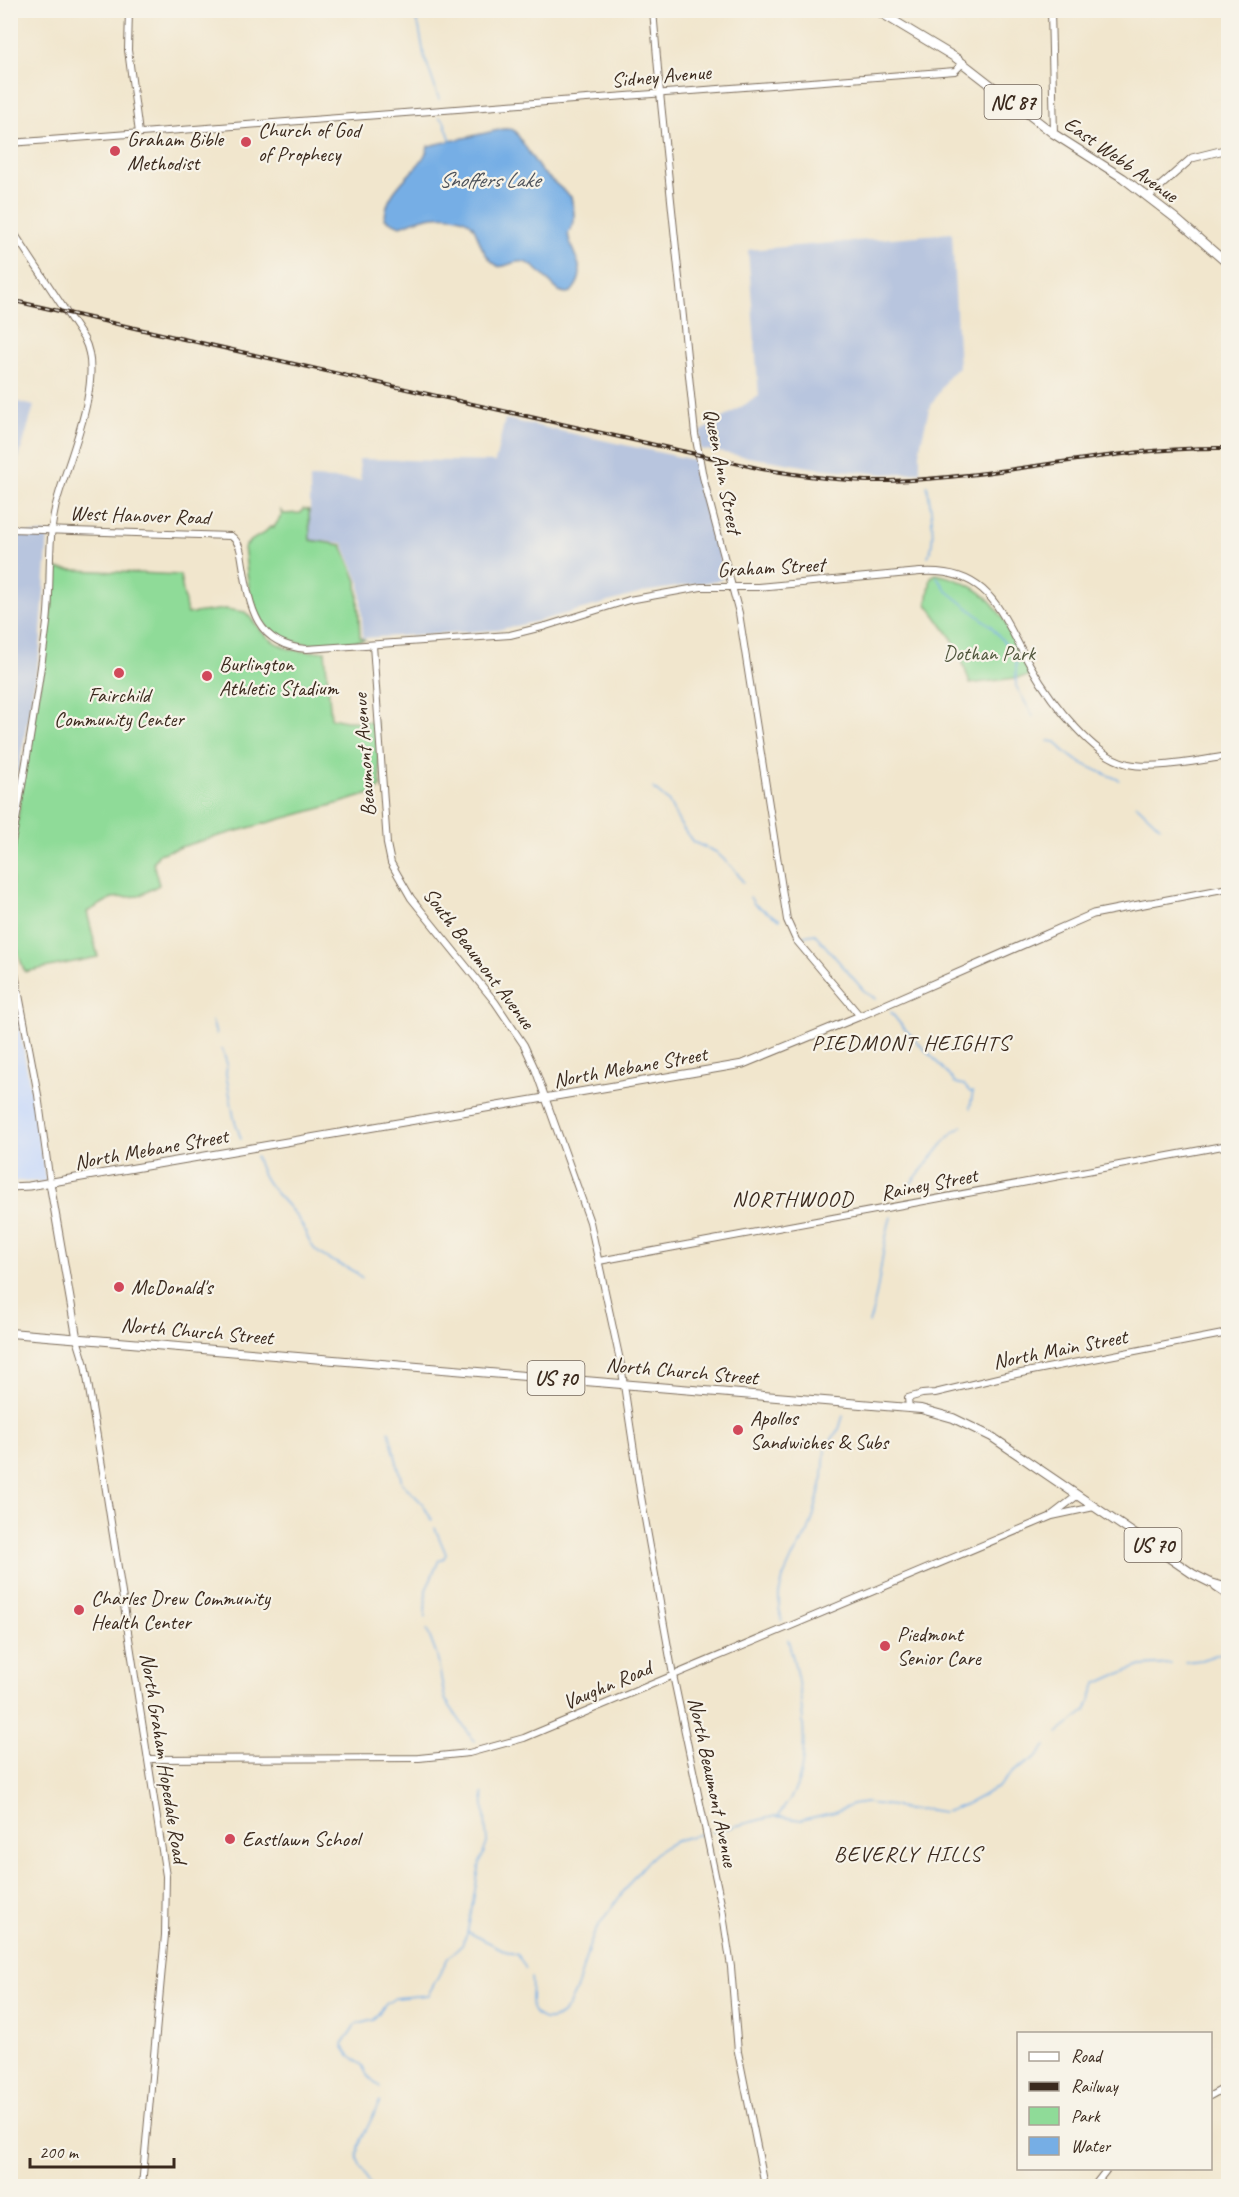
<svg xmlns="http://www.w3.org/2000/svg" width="1239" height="2197" font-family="Caveat,sans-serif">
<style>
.built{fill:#ccdbf9}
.industrial{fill:#b8c5de}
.green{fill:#8fdb98;stroke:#65825b;stroke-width:1.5}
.water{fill:#76aee5;stroke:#586c82;stroke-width:1.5}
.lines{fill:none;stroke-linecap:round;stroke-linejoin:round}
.stream{stroke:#76aee5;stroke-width:1.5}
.tertiary-casing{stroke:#7b6c5b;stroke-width:8}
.secondary-casing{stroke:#7b6c5b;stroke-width:9}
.primary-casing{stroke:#7b6c5b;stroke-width:10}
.trunk-casing{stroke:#7b6c5b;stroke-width:10}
.tertiary{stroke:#fff;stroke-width:6}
.secondary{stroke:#fff;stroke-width:7}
.primary{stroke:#fff;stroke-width:8}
.trunk{stroke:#fff;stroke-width:8}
.rail-casing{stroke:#3b2a1e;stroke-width:4}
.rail{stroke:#f7f3e8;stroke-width:1.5;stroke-dasharray:4.5;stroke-linecap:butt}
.poi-dot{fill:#d1495b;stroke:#f7f3e8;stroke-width:2}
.labels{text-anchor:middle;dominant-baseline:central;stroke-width:4.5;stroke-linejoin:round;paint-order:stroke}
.shield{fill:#f7f3e8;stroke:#73665b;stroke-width:1.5}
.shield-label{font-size:20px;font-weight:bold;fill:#3b2a1e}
.street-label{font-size:21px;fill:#3b2a1e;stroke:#f7f3e8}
.poi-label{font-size:21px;fill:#3b2a1e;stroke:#f7f3e8;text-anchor:start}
.park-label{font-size:21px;fill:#50563c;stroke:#f7f3e8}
.water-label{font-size:22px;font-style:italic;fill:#4d525a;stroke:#f7f3e8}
.neighbourhood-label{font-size:22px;letter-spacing:1.5px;fill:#3b2a1e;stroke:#f7f3e8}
</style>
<rect width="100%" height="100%" fill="#f7f3e8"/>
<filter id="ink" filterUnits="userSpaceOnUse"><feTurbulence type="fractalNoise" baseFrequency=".0167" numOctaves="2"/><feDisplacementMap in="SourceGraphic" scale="12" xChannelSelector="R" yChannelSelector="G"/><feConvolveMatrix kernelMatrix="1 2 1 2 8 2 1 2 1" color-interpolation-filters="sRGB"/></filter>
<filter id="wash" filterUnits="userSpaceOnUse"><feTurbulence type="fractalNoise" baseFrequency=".008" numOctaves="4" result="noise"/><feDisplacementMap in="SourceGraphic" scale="24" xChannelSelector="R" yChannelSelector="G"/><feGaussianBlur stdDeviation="1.35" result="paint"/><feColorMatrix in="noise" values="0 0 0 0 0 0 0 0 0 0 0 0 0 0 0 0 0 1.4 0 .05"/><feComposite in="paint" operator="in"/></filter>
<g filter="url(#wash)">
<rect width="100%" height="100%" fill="#f1e6cd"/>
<polygon class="built" points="10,976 20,1029 46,1182 11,1181"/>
<g class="industrial">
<polygon points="952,233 959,368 949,375 929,409 920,447 920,472 885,474 816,468 700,449 700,432 759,396 748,250"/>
<polygon points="11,400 34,406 11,485 10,400"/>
<polygon points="505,419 694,460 725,574 721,580 649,591 538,621 497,630 363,638 360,583 343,543 310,540 310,478 361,480 359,459 495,462"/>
<polygon points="10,533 48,533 40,649 18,773 10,772"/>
</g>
<g class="green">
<path d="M 303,509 L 309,510 L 310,540 L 342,545 L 357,581 L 360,637 L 365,640 C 324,646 269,653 253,604 C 247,587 247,566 244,548 C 251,537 261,538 270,527 L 274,527 L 282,515 L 281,511 L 284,514 L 301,513 Z"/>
<path d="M 55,569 L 180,575 L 187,614 L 225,609 L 245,612 C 252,618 257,627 264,634 C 282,651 301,653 325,651 L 331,718 L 345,721 L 376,722 L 381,786 L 376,792 L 340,803 L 197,842 L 159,854 L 153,863 L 159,885 L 139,896 L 112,898 L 87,912 L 98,957 L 25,972 C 0,917 16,828 25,769 C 36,703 50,636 55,569 Z"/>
<path d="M 936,574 C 1000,587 1005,624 1031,676 L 970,684 L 963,663 L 953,640 L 927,604 L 931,577 Z"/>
</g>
<path class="water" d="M 503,129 L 511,129 L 515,131 L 541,171 L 571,197 C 573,205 576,218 573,225 C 570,230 567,232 569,238 C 572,256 588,268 575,287 C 571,294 566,294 559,291 C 548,283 538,266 524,262 C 515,259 504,269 498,266 C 489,261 482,250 479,240 C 477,235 475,228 471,224 C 459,212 432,215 417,220 C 411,221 406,225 400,226 L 385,219 C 385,185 424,170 428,146 Z"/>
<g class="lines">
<g class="stream">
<polyline points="415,10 415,19 419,27 424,55 439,99"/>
<polyline points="439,117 444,121 451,141"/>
<path d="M 927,485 C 930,501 937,543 928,556"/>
<polyline points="937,577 947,591 991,626 1016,657 1016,686 1033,716"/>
<path d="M 1048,741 L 1056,742 C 1072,763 1095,769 1119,780"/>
<polyline points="653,788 668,801 680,824 693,842 716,852 735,870 743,882"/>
<polyline points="1136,804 1160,827"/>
<polyline points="750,897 754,904 780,920"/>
<polyline points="799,937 815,934 866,993 876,999"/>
<path d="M 891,1012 C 909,1038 936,1057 955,1083 L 964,1085 L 970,1092 L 973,1092 L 970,1108"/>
<polyline points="212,1021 216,1034"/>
<polyline points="222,1049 227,1064 226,1074 234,1118 241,1139"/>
<path d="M 256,1157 C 266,1192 283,1195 300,1222 C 307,1233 308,1245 319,1253 C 333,1265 350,1265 362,1278"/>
<polyline points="899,1195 903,1193 950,1135 962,1126"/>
<path d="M 869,1323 C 881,1289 880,1252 891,1217"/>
<polyline points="389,1431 402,1483 422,1503 432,1520"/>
<polyline points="425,1617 426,1590 439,1560 444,1558 446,1554 435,1528"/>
<polyline points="782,1620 779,1608 779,1595 783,1578 792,1558 808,1532 813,1518 823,1477 825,1449 839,1429 843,1416"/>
<polyline points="427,1630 437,1656 445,1699 474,1741"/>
<polyline points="1185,1662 1201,1660 1228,1651"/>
<polyline points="1058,1733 1086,1711 1096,1684 1116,1675 1141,1666 1171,1664"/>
<path d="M 779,1815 C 784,1807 790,1800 794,1792 C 813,1755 800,1679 788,1640"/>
<polyline points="712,1832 775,1816 801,1820 835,1812 852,1805 865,1803 894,1806 907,1810 923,1809 943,1812 950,1810 965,1805 998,1787 1013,1772 1035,1758 1046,1746"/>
<polyline points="468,1932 508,1952 518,1955 526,1969"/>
<path d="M 531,1978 C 534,1990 526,2008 538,2016 C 547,2023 560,2018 566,2009 C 580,1989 583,1963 591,1941 C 596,1928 604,1917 613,1906 C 641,1869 651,1843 701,1834"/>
<polyline points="380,2087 367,2075 362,2065 349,2055 343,2046 344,2042 355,2025 373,2020 386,2004 395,1998 428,1995 448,1958 462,1945 467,1934 480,1863 487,1843 483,1794"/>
<polyline points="370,2186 357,2158 358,2147 380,2101"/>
</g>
</g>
</g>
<g filter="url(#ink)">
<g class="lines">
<defs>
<g id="tertiary">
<polyline points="129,10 128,50 139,133"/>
<polyline points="653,10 660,93 695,434 703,477 739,613 787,920 796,940 860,1016"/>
<polyline points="1051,10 1054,134"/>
<polyline points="10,143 955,71 963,63"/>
<path d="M 10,227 L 84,339 C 105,378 70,456 58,497 C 46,537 52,582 47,623 C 37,700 24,777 10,853"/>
<path d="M 10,529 L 231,536 C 241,543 241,554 243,565 C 250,608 256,645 307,649 L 510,635 L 546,626 L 629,600 L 701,587 L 758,587 L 920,572 C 991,567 1001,615 1030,665 C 1043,688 1057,708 1076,728 C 1090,743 1107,759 1128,764 C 1154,770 1201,760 1228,756"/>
<polyline points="373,645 387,844 391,863 411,898 495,1002 524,1045 535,1069 590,1222 621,1365 640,1491 673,1675 722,1908 731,1967 738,2052 765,2186"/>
<polyline points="1149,903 1228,888"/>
<polyline points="10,947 38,1095 50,1183"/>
<polyline points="599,1261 1228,1145"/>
<polyline points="77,1339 85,1365 105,1484 166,1876 165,1935 142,2186"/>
<polyline points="909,1408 908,1398 922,1394 935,1393 1006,1376 1228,1333"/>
<polyline points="1052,1515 1078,1495"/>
<polyline points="148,1759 419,1758 469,1753 524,1738 1052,1516 1094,1507"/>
<polyline points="1210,2096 1228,2086"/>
<polyline points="1094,2186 1108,2168"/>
</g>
<g id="secondary">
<polyline points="1148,197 1192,158 1228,149"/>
<polyline points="50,1183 77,1339"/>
<polyline points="10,1187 29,1186 743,1064 860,1016 1093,914 1149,903"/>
</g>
<g id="primary">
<polyline points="10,1333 921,1409 953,1418 992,1437 1193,1574 1211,1583 1228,1588"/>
<polyline points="1216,1587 1228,1595"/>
</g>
<polyline id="trunk" points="876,10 956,58 1054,134 1123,178 1175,218 1228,264"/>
</defs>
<use href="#tertiary" class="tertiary-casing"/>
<use href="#secondary" class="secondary-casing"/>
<use href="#primary" class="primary-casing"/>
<use href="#trunk" class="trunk-casing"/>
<use href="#tertiary" class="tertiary"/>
<use href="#secondary" class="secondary"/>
<use href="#primary" class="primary"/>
<use href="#trunk" class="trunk"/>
<defs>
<path id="rail" d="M 10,300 L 762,469 C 804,476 846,482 889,481 C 1003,478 1114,446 1228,448"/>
</defs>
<use href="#rail" class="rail-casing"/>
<use href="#rail" class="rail"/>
</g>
</g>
<g class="poi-dot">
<circle cx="246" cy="142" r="6"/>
<circle cx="115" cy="151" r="6"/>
<circle cx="119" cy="673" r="6"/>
<circle cx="207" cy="676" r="6"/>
<circle cx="119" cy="1287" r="6"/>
<circle cx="738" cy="1430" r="6"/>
<circle cx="79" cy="1610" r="6"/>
<circle cx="885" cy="1646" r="6"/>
<circle cx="230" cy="1839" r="6"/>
</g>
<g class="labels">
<g class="shield">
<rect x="984.5" y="85" width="57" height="34" rx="4.5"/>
<rect x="527.5" y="1361" width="57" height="34" rx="4.5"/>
<rect x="1124.5" y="1528" width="57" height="34" rx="4.5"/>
</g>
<g class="shield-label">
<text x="1013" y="102">NC 87</text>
<text x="556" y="1378">US 70</text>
<text x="1153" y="1545">US 70</text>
</g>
<g class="street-label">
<text transform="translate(661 76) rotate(-5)">Sidney Avenue</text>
<text transform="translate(1121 159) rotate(35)">East Webb Avenue</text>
<text transform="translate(723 471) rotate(79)">Queen Ann Street</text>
<text transform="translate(140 515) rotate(2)">West Hanover Road</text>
<text transform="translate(771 567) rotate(-3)">Graham Street</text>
<text transform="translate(364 755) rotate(-94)">Beaumont Avenue</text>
<text transform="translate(479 958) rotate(53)">South Beaumont Avenue</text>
<text transform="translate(630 1067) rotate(-10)">North Mebane Street</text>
<text transform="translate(151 1149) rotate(-10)">North Mebane Street</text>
<text transform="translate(929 1184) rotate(-11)">Rainey Street</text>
<text transform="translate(197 1331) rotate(5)">North Church Street</text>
<text transform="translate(1060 1349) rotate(-11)">North Main Street</text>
<text transform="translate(682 1371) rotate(5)">North Church Street</text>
<text transform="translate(607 1685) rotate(-23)">Vaughn Road</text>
<text transform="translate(164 1758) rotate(81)">North Graham Hopedale Road</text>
<text transform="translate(713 1782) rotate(78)">North Beaumont Avenue</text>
</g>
<g class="poi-label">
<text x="258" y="130">Church of God<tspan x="258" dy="24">of Prophecy</tspan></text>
<text x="127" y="139">Graham Bible<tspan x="127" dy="24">Methodist</tspan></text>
<text x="219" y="664">Burlington<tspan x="219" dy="24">Athletic Stadium</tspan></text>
<text x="119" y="695" text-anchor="middle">Fairchild<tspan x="119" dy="24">Community Center</tspan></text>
<text x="131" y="1287">McDonald's</text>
<text x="750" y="1418">Apollos<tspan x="750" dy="24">Sandwiches &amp; Subs</tspan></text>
<text x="91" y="1598">Charles Drew Community<tspan x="91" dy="24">Health Center</tspan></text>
<text x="897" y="1634">Piedmont<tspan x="897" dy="24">Senior Care</tspan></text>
<text x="242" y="1839">Eastlawn School</text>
</g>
<g class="park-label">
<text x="989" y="653">Dothan Park</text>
</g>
<g class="water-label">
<text x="489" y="180">Snoffers Lake</text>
</g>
<g class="neighbourhood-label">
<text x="911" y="1043">PIEDMONT HEIGHTS</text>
<text x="793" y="1199">NORTHWOOD</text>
<text x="908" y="1854">BEVERLY HILLS</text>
</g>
</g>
<rect width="1239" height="2197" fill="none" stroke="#f7f3e8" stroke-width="36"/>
<rect x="1017" y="2032" width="195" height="138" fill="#f7f3e8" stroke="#aca397" stroke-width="1.5"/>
<rect x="1029" y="2052" width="30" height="9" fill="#ffffff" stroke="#aca397" stroke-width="1.5"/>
<text x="1071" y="2062" font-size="18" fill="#3b2a1e">Road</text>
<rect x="1029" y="2082" width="30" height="9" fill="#3b2a1e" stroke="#aca397" stroke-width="1.5"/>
<text x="1071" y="2092" font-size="18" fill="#3b2a1e">Railway</text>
<rect x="1029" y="2107" width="30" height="18" fill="#8fdb98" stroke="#aca397" stroke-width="1.5"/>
<text x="1071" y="2122" font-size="18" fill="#3b2a1e">Park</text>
<rect x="1029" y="2137" width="30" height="18" fill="#76aee5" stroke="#aca397" stroke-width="1.5"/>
<text x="1071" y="2152" font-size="18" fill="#3b2a1e">Water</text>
<path d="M30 2158v9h144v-9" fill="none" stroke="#3b2a1e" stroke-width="3"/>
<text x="39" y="2158" font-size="18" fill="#3b2a1e" stroke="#f7f3e8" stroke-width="4.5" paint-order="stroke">200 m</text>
</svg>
